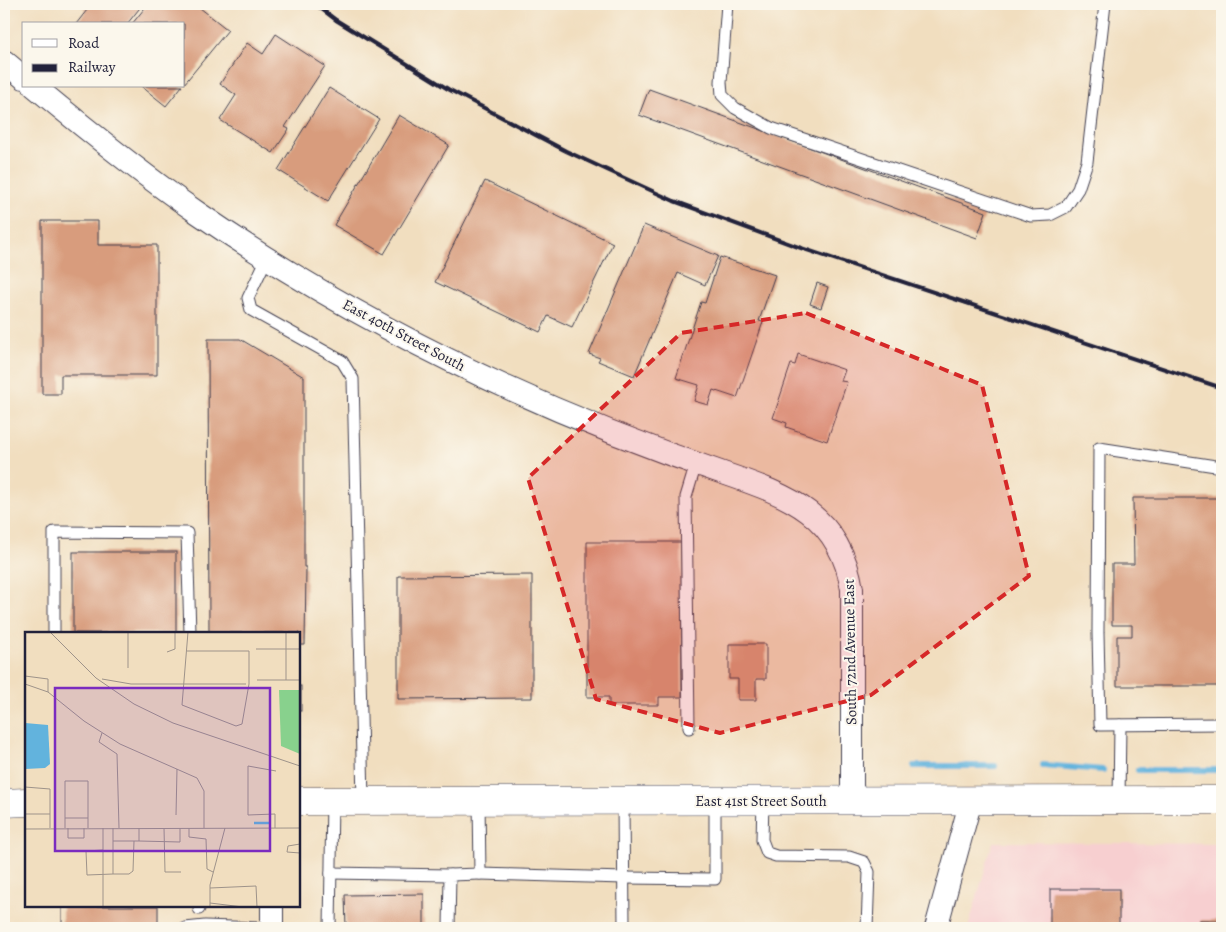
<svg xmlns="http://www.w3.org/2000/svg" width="1226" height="932" font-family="Alegreya,serif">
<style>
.built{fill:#f7cfd0}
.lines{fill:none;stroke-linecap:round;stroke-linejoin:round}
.stream{stroke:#62b3dd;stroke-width:6}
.building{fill:#d89c7d}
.lane-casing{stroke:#413e4f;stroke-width:13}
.street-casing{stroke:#413e4f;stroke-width:24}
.secondary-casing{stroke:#413e4f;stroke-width:29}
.lane{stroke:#fff;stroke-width:11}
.street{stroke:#fff;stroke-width:22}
.secondary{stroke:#fff;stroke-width:28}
.rail{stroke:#22223b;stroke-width:4}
.marked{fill:#d62828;fill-opacity:0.2;stroke:#d62828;stroke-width:4;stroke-dasharray:10 6;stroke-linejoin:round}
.labels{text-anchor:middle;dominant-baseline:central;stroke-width:4;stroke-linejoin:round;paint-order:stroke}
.street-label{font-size:15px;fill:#22223b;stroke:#fbf7ec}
.inset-river{fill:none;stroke:#62b3dd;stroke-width:2.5}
.inset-road{fill:none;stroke:#9e938a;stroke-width:1}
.view{fill:#7b2cbf;fill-opacity:0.15;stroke:#7b2cbf;stroke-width:2.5}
.inset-edge{fill:none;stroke:#22223b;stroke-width:2.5}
</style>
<rect width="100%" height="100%" fill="#fbf7ec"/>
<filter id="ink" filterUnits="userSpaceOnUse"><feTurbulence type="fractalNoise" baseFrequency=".02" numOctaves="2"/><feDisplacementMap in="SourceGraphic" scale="10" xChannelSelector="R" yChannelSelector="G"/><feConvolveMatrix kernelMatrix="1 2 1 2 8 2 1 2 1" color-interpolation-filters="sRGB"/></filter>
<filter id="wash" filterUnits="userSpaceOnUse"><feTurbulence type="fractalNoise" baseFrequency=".0096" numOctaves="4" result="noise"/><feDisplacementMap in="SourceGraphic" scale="20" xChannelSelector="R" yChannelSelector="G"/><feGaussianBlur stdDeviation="1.12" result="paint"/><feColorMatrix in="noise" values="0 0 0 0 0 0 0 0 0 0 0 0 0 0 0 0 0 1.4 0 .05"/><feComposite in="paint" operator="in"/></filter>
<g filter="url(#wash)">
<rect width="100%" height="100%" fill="#f1debf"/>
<polygon class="built" points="993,842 1222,844 1222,928 968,928"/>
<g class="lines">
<g class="stream">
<polyline points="1043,765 1103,770"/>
<polyline points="914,766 995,766"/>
<polyline points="1138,770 1222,770"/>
</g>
</g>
<g id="blocks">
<g class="building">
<polygon points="79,4 143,4 127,24 76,24 87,10"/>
<polygon points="148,4 195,4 228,30 184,84 184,24 132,24"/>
<polygon points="276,34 325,66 285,127 289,129 273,153 220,120 236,95 220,84 247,43 263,54"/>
<polygon points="141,86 182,86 166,106"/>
<polygon points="329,88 379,119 328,201 278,170"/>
<polygon points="649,89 986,212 977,238 639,115"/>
<polygon points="399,115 449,145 384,254 334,225"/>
<polygon points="485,181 613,243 572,327 548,316 540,332 435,282"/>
<polygon points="42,221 98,221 98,245 157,245 157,375 61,375 61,394 42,394"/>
<polygon points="644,225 718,256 705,285 678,273 634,376 598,361 600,358 589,354"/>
<polygon points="720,257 775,275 759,321 763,322 737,398 713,390 708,405 694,401 699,385 676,378 701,302 705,303"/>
<polygon points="817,283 828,287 821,308 810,304"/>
<polygon points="208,339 240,339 304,377 304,567 306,567 305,645 299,645 299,633 209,633"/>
<polygon points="798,354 845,370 841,381 847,382 827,441 786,427 787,423 773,418 791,364 795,365"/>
<polygon points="1133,498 1222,498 1222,686 1117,686 1117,636 1132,636 1132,625 1112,625 1112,564 1134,564"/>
<polygon points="587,542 681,542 682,697 659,697 659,705 609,705 609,697 587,697"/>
<rect x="73" y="552" width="103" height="81"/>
<polygon points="532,575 532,698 398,699 398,576"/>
<polygon points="729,644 766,644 766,679 756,679 756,700 738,700 738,679 729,679"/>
<rect x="299" y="686" width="2" height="25"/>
<rect x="1050" y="889" width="69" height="39"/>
<polygon points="424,894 424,928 346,928 345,895"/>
<rect x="62" y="906" width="96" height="22"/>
<rect x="1200" y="920" width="22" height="8"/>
</g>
</g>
</g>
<g filter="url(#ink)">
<use href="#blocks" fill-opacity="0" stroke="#413e4f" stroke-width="1"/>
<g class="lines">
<defs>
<g id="lane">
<polyline points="727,4 721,82 722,95 735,108 771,128 1031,216 1050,215 1066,207 1078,189 1087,162 1105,4"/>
<polyline points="267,258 248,298 251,310 342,361 353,379 363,800"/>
<polyline points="1222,467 1099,448 1098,633 1100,725 1222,724"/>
<polyline points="54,633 54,532 187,533 190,633"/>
<polyline points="689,728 686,497 696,464"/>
<polyline points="1119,800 1120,725"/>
<polyline points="623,801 624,928"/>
<polyline points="763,801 762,840 767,853 776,856 849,857 864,862 869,872 867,928"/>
<polyline points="331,873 450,875"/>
<polyline points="480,874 624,878 715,879 715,801"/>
<polyline points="199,909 199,906"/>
<polyline points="185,928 205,926 259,928"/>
<polyline points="330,928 332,800"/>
<polyline points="449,928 450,875 480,874 479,801"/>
</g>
<g id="street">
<polyline points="4,61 24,78"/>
<path d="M 34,86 C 87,130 141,174 198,213 C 361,325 539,411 726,474 C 790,496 840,515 852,589 L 852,801"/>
<polyline points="272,906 272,928"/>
<polyline points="936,928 971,800"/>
</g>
<g id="secondary">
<polyline points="299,801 1222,800"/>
<polyline points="4,803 26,802"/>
</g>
</defs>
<use href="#lane" class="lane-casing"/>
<use href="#street" class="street-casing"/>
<use href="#secondary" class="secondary-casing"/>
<use href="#lane" class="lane"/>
<use href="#street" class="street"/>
<use href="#secondary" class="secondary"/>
<polyline class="rail" points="315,4 336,20 448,89 566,151 674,201 801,248 1222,388"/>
</g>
</g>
<path class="marked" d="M 806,313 L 982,385 L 1029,576 L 871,695 L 720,733 L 596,699 L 528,478 L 681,333 Z"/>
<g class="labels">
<g class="street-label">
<text transform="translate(404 335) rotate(28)">East 40th Street South</text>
<text transform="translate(850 652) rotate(-91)">South 72nd Avenue East</text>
<text x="761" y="801">East 41st Street South</text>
</g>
</g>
<g transform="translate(25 632)">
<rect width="275" height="275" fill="#f1debf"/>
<path d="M 254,58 L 275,58 L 275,122 L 256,114 Z" fill="#88d18d"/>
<path d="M 0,91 L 23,93 L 25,132 L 20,136 L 0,137 Z" fill="#62b3dd"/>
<path class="inset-river" d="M 229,191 L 246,191"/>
<path class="inset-road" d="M 25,0 L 71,46 L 109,72 L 148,91 L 275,134M 261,0 L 261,48M 231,17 L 275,17M 162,19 L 224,19 L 224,52 L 217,92 L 211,94 L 157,73 L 163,0M 142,20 L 150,17 L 150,0M 103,36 L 103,0M 0,44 L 23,47 L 23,60M 77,47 L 106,52 L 221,52M 232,48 L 275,48M 0,52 L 23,60 L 59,89 L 95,112 L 172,146 L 179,159 L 179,196M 77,101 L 74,110 L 92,122 L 94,196M 0,155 L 25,157 L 25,196M 0,182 L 25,182M 151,183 L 152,137M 40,186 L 40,149 L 63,149 L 63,186M 40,196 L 40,186 L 63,186 L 63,196M 43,196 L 43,206 L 59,206 L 59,196M 78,196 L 78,275M 139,196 L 140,240 L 156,240M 164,196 L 164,205 L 181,207 L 182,237 L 188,240M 250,196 L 250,182 L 223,183 L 223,134 L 251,139M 0,197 L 275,196M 88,209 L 109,209M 114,209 L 155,210 L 155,196M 275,212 L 263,214 L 262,220 L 275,221M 78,218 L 61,219 L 62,243 L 88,242 L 88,196M 88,242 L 104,242 L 108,239 L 109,209 L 114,209 L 114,196M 185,256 L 231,254 L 232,275M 185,271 L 218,275M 185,275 L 185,253 L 200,196"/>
<path class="view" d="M 30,56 L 245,56 L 245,219 L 30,219 Z"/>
<rect width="275" height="275" class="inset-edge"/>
</g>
<rect width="1226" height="932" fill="none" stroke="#fbf7ec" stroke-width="20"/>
<rect x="22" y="22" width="162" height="65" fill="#fbf7ec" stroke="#a4a2a5"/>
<rect x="32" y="39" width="25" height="8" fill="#ffffff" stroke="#a4a2a5"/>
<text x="68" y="48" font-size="15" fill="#22223b">Road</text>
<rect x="32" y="64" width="25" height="8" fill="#22223b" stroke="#a4a2a5"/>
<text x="68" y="72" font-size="15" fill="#22223b">Railway</text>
</svg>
